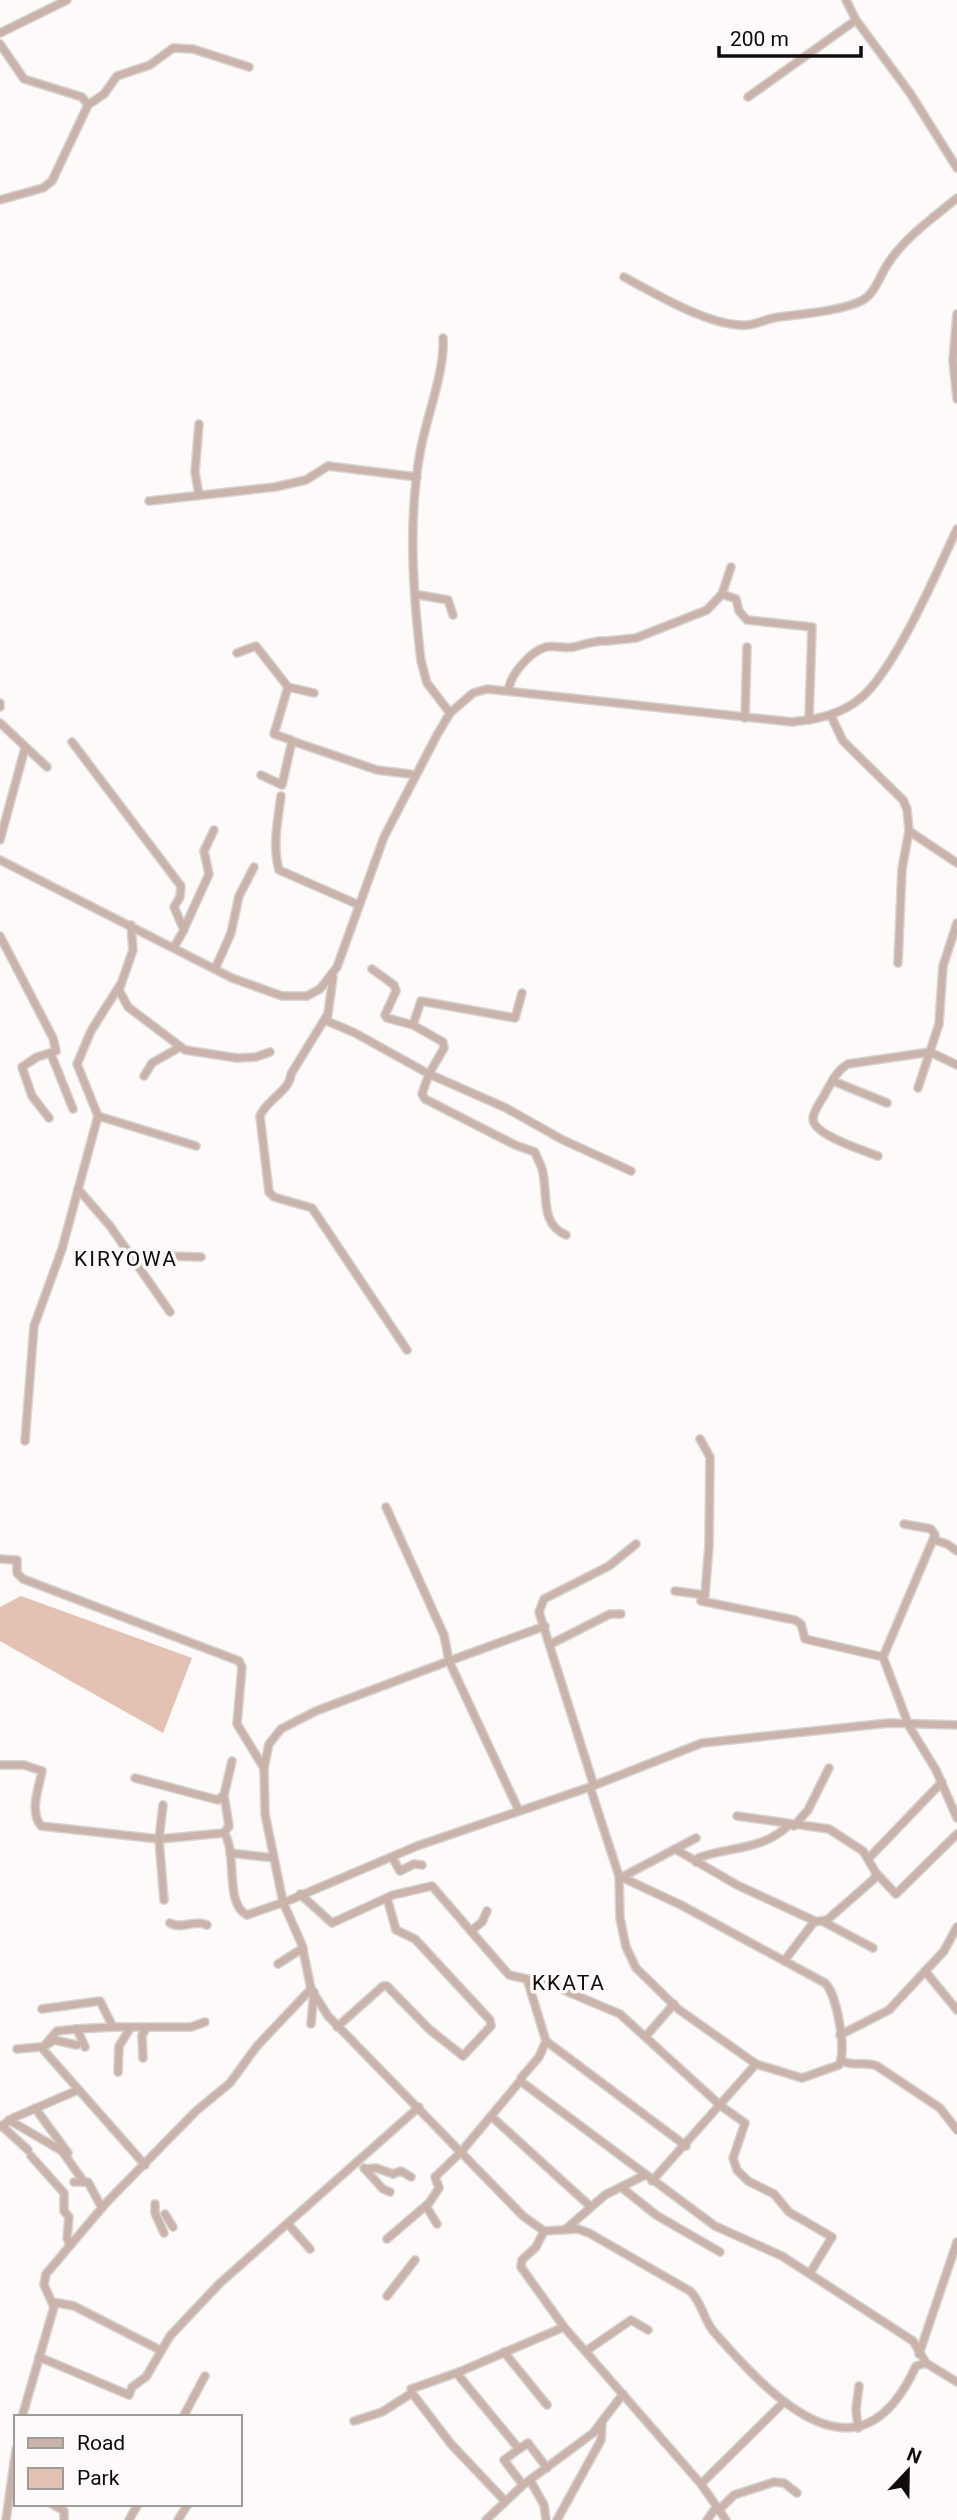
<svg xmlns="http://www.w3.org/2000/svg" width="957" height="2520" font-family="Roboto,sans-serif">
<style>
.green{fill:#e3c2b4}
.lines{fill:none;stroke-linecap:round;stroke-linejoin:round}
.minor-casing{stroke:#d7d4d3;stroke-width:10}
.minor{stroke:#c9b3aa;stroke-width:7}
.labels{text-anchor:middle;dominant-baseline:central;stroke-width:7;stroke-linejoin:round;paint-order:stroke}
.quarter-label{font-size:21px;letter-spacing:2px;fill:#110c0a;stroke:#fdfaf9}
</style>
<rect width="100%" height="100%" fill="#fdfaf9"/>
<polygon class="green" points="21,1596 192,1658 163,1733 0,1641 0,1607"/>
<g class="lines">
<defs>
<g id="minor">
<polyline points="846,0 856,20 910,93 957,168"/>
<polyline points="0,33 67,0"/>
<polyline points="0,44 24,79 82,97 88,105 52,181 43,188 0,200"/>
<polyline points="748,97 856,20"/>
<polyline points="88,105 104,94 117,76 150,65 173,48 193,49 249,67"/>
<path d="M 624,277 C 656,294 712,328 748,325 C 758,324 768,318 779,317 C 802,314 842,311 863,300 C 875,293 880,276 887,265 C 904,238 933,218 957,198"/>
<polyline points="957,314 953,360 957,399"/>
<path d="M 443,338 C 445,373 426,417 420,453 C 408,520 413,593 421,661 L 427,683 L 450,713"/>
<polyline points="199,495 195,472 199,424"/>
<polyline points="149,501 275,487 306,480 328,466 417,477"/>
<polyline points="722,594 736,599 739,611 747,620 812,627 809,720"/>
<polyline points="419,595 448,600 453,615"/>
<polyline points="607,641 636,638 707,610 722,594 731,567"/>
<polyline points="237,653 256,646 288,687 314,693 288,687 274,734 291,740"/>
<path d="M 509,687 C 512,673 531,651 546,647 C 555,645 565,649 574,647 C 586,644 595,640 607,641 L 598,641"/>
<polyline points="0,703 0,707"/>
<polyline points="831,716 843,741 903,800 907,809 909,831 957,863"/>
<polyline points="745,718 747,647"/>
<polyline points="0,723 47,767"/>
<polyline points="72,742 181,886 180,897 174,907 184,930 174,947"/>
<polyline points="261,775 282,785 292,741 377,770 410,774"/>
<path d="M 281,796 C 278,820 272,845 279,870 L 359,905"/>
<polyline points="0,840 25,748"/>
<path d="M 0,860 L 232,978 L 282,996 L 307,996 L 320,989 L 337,967 L 384,837 L 437,735 L 450,713 L 473,693 L 487,689 L 792,722 C 818,719 841,715 862,697 C 896,667 937,572 957,529"/>
<polyline points="131,925 133,950 119,990 128,1007 185,1050 237,1058 256,1057 270,1052"/>
<polyline points="184,929 209,874 204,851 214,830"/>
<polyline points="0,936 53,1038 56,1051 37,1057 22,1067 32,1096 49,1118"/>
<polyline points="898,963 902,869 909,831"/>
<polyline points="215,969 231,933 239,896 254,867"/>
<polyline points="372,969 394,985 396,991 385,1015 387,1018 413,1025"/>
<polyline points="333,977 327,1021 355,1033 429,1074 444,1048 443,1042 413,1025 421,1001 515,1018 522,993"/>
<polyline points="120,985 91,1031 77,1064 98,1116 196,1146"/>
<path d="M 326,1017 L 291,1074 C 290,1091 266,1100 260,1116 L 269,1192 L 274,1197 L 312,1208 L 407,1350"/>
<polyline points="51,1054 73,1109"/>
<polyline points="144,1076 152,1063 180,1047"/>
<polyline points="833,1081 887,1103"/>
<polyline points="918,1088 939,1024 943,966 957,923"/>
<path d="M 878,1156 C 865,1151 813,1135 813,1119 C 813,1111 821,1101 825,1094 C 831,1083 836,1071 848,1064 L 930,1052 L 957,1065"/>
<polyline points="78,1189 110,1226 170,1312"/>
<path d="M 566,1235 C 540,1224 548,1196 543,1173 C 542,1165 537,1159 535,1152 L 515,1145 L 425,1099 L 422,1094 L 429,1074 L 506,1108 L 563,1140 L 631,1171"/>
<polyline points="129,1255 201,1257"/>
<polyline points="700,1439 710,1457 709,1546 705,1595 701,1601 795,1620 801,1624 805,1639 883,1657"/>
<polyline points="25,1441 34,1326 62,1249 98,1116"/>
<path d="M 386,1507 L 444,1635 L 449,1661 L 316,1711 L 281,1729 L 269,1744 L 264,1768 L 265,1814 L 283,1902 L 302,1945 L 311,1989 L 328,2016 L 523,2216 L 544,2231 L 578,2229 L 589,2233 L 690,2291 C 702,2302 703,2319 714,2332 C 772,2398 859,2491 916,2366 L 926,2363 L 957,2382"/>
<polyline points="904,1524 931,1529 935,1535 883,1657 909,1726 936,1770 957,1818"/>
<polyline points="934,1540 947,1544 957,1551"/>
<polyline points="0,1559 17,1560 17,1573 23,1579 239,1661 242,1667 237,1724 264,1768"/>
<polyline points="675,1591 705,1595"/>
<polyline points="551,1644 610,1614 621,1614"/>
<path d="M 0,1765 L 24,1765 L 42,1771 C 39,1788 29,1811 41,1826 L 159,1839 L 224,1833"/>
<polyline points="135,1778 218,1800 224,1795 229,1826 224,1833"/>
<polyline points="594,1786 539,1612 544,1599 609,1566 636,1544"/>
<polyline points="590,1787 619,1876 620,1918 626,1947 636,1968 678,2009 756,2064"/>
<polyline points="224,1795 232,1761"/>
<polyline points="163,1805 159,1839 164,1900"/>
<polyline points="519,1811 449,1661 545,1626"/>
<polyline points="737,1816 829,1829 863,1851 876,1873 874,1879 827,1920 814,1922 784,1961"/>
<polyline points="794,1826 808,1810 829,1768"/>
<path d="M 224,1833 C 238,1852 224,1904 247,1915 L 290,1900 L 417,1846 L 590,1787 L 702,1743 L 889,1723 L 957,1725"/>
<polyline points="675,1849 737,1885 815,1921"/>
<polyline points="230,1853 274,1858"/>
<polyline points="392,1857 400,1871 414,1864 422,1865"/>
<polyline points="869,1858 942,1782"/>
<path d="M 696,1862 L 698,1858 C 730,1846 762,1851 789,1825"/>
<polyline points="876,1873 896,1894 957,1834"/>
<path d="M 619,1876 L 681,1905 L 825,1983 C 837,1994 847,2051 839,2065 L 802,2078 L 756,2064 L 652,2181"/>
<polyline points="624,1876 696,1838"/>
<polyline points="300,1894 332,1923 393,1895 432,1886 509,1975 549,1984 620,2014 721,2106 745,2123 733,2158 737,2170 748,2181 774,2194 789,2212 832,2237 810,2273"/>
<polyline points="824,1922 873,1948"/>
<path d="M 170,1923 C 181,1930 195,1919 207,1925"/>
<polyline points="471,1931 482,1922 487,1911"/>
<polyline points="278,1964 303,1948"/>
<polyline points="925,1971 957,2010"/>
<polyline points="527,1979 546,2041 539,2057 521,2078 523,2083 715,2226 782,2256 913,2341 926,2363"/>
<polyline points="42,2009 100,2001 113,2027 76,2029"/>
<polyline points="311,2024 314,1992"/>
<polyline points="113,2027 191,2027 205,2022"/>
<polyline points="337,2027 383,1986 387,1986 429,2029 463,2056 491,2026 490,2020 415,1939 396,1930 387,1898"/>
<polyline points="840,2035 889,2010 944,1951 957,1927"/>
<polyline points="646,2036 674,2004"/>
<polyline points="546,2041 686,2146"/>
<polyline points="48,2044 54,2040 77,2045"/>
<polyline points="44,2046 57,2031 77,2029 85,2047"/>
<polyline points="17,2049 41,2047 145,2165"/>
<polyline points="143,2058 142,2035 147,2027"/>
<path d="M 842,2061 C 855,2067 864,2061 877,2066 L 940,2108 L 957,2130"/>
<polyline points="118,2072 119,2046 131,2027"/>
<polyline points="35,2108 68,2153"/>
<polyline points="492,2117 591,2207"/>
<polyline points="9,2120 62,2151 84,2182"/>
<polyline points="2,2126 28,2150"/>
<polyline points="0,2127 13,2118 78,2090"/>
<polyline points="31,2156 64,2193 64,2211 69,2217 67,2238 70,2245"/>
<polyline points="364,2168 383,2189 390,2192"/>
<polyline points="365,2169 376,2168 393,2174 401,2171 411,2177"/>
<polyline points="74,2182 88,2182 102,2208"/>
<polyline points="621,2187 656,2215 720,2252"/>
<polyline points="155,2204 155,2213 164,2233"/>
<polyline points="426,2206 437,2224"/>
<polyline points="165,2214 173,2227"/>
<polyline points="288,2224 310,2249"/>
<polyline points="566,2229 605,2195 645,2175"/>
<polyline points="544,2231 536,2247 522,2260 521,2267 564,2327 701,2484 784,2402"/>
<polyline points="387,2239 429,2203 439,2188 435,2177 461,2152 521,2080"/>
<polyline points="387,2296 415,2260"/>
<polyline points="53,2302 74,2306 160,2350"/>
<polyline points="586,2351 631,2320 648,2330"/>
<polyline points="504,2352 547,2405"/>
<polyline points="919,2354 957,2242"/>
<polyline points="39,2357 129,2395 132,2387 146,2377 170,2336 219,2284 419,2107"/>
<polyline points="459,2372 411,2389 412,2393 451,2444 504,2500"/>
<polyline points="22,2417 54,2307 44,2285 46,2274 106,2203 196,2111 230,2083 257,2046 311,1989"/>
<polyline points="183,2417 205,2376"/>
<polyline points="354,2421 382,2412 412,2393"/>
<polyline points="858,2428 856,2409 859,2386"/>
<polyline points="519,2449 528,2443 547,2468"/>
<polyline points="530,2480 544,2505 546,2520"/>
<polyline points="701,2484 726,2520"/>
<polyline points="523,2485 593,2433 623,2394"/>
<polyline points="52,2504 64,2511 64,2520"/>
<polyline points="6,2520 16,2449"/>
<polyline points="129,2520 138,2504"/>
<polyline points="178,2520 188,2504"/>
<polyline points="486,2520 523,2485 504,2460 519,2449 459,2376 459,2372 564,2327"/>
<polyline points="557,2520 601,2440 602,2423"/>
<polyline points="707,2520 715,2509 720,2509 734,2495 774,2482 784,2483 797,2493"/>
</g>
</defs>
<use href="#minor" class="minor-casing"/>
<use href="#minor" class="minor"/>
</g>
<g class="labels">
<g class="quarter-label">
<text x="126" y="1259">KIRYOWA</text>
<text x="569" y="1983">KKATA</text>
</g>
</g>
<rect x="14" y="2415" width="228" height="91" fill="#fdfaf9" stroke="#9f9b99" stroke-width="2"/>
<rect x="28" y="2438" width="35" height="10" fill="#c9b3aa" stroke="#9f9b99" stroke-width="2"/>
<text x="77" y="2450" font-size="21" fill="#110c0a">Road</text>
<rect x="28" y="2468" width="35" height="21" fill="#e3c2b4" stroke="#9f9b99" stroke-width="2"/>
<text x="77" y="2485" font-size="21" fill="#110c0a">Park</text>
<g transform="translate(908 2471) rotate(22)" stroke="#fdfaf9" stroke-width="5" paint-order="stroke">
<path d="M0-5L12 26L0 18L-12 26Z" fill="#110c0a"/>
<text y="-10" font-size="19" font-weight="bold" text-anchor="middle" fill="#110c0a">N</text>
</g>
<path d="M719 46v10h142v-10" fill="none" stroke="#110c0a" stroke-width="3.5"/>
<text x="730" y="46" font-size="21" fill="#110c0a" stroke="#fdfaf9" stroke-width="5" paint-order="stroke">200 m</text>
</svg>
